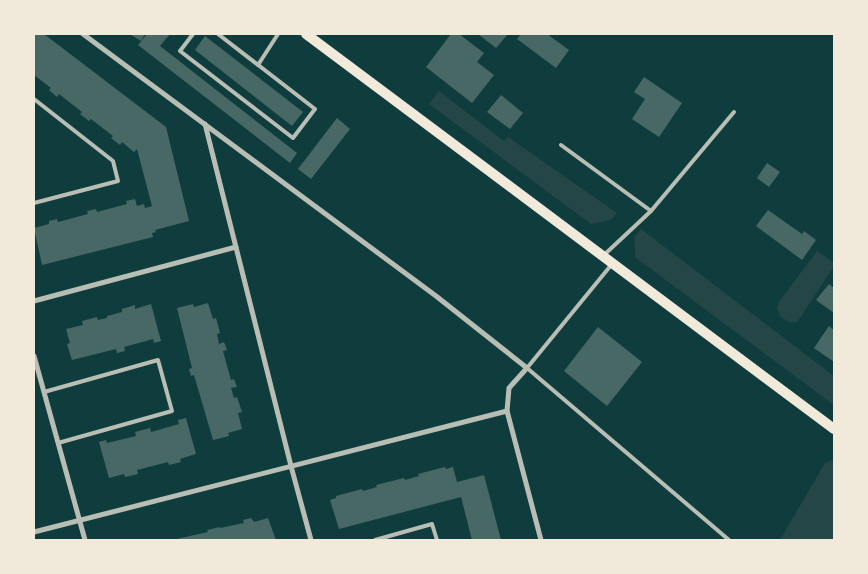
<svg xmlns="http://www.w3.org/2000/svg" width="868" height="574" font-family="Barlow,sans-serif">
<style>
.green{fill:#244646}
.building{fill:#486865}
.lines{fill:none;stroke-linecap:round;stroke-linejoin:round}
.service{stroke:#b8beb3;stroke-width:4}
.minor{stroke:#b8beb3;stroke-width:5}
.secondary{stroke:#f1e9da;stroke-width:10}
</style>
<rect width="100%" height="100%" fill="#0f3d3e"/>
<g class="green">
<polygon points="439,91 504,141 508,137 617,213 611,220 591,224 429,104"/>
<polygon points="641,229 834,376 834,405 636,258 634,237"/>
<polygon points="817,251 834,263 834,266 800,318 797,322 789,322 780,316 777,307 781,299"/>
<polygon points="834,459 834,540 780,540 825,463"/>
</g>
<g class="building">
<polygon points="34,34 44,34 166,127 189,221 155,230 156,232 152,233 153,237 42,265 34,228 49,224 49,221 57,219 58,222 88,214 87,211 96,209 97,212 127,204 126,201 135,199 137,206 144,204 145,208 152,206 137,149 134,152 122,142 120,145 111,138 113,136 91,119 89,121 80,114 82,112 59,94 57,97 49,90 51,88 34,75"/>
<polygon points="130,34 145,34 141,41"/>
<polygon points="147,34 170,34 160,46 297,153 290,163 138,45"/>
<polygon points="451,34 459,34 484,53 477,62 494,75 472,103 426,67"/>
<polygon points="478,34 508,34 496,48"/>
<polygon points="521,34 547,34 569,50 556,68 517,39"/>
<polygon points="205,36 303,112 292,126 195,50"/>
<polygon points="644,77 682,103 659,137 632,119 645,99 634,92"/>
<polygon points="501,95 523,113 510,129 487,112"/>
<polygon points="337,118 350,129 311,179 298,169"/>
<polygon points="767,163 780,172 769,187 757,178"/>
<polygon points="768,210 802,234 804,231 816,240 802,260 756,226"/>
<polygon points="829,284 834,288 834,313 816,300"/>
<polygon points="208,303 213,319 216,318 220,333 217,334 219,344 224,342 227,350 223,351 231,380 234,379 237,387 231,388 234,398 237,397 242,412 238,413 242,429 228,433 229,436 213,440 194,375 191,376 189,369 192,368 177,308 193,304 194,307"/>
<polygon points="151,304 161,341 154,343 153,339 124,347 125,351 117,353 116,349 72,360 67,344 70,343 66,329 83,325 82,321 97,317 98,320 107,318 107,316 122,312 122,309 135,305 135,309"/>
<polygon points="829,326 834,330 834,362 814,348"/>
<polygon points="598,327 642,362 607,406 564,371"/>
<polygon points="186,418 196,454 180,459 181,462 169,465 168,462 137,470 138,474 125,477 124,474 109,478 99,442 106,440 107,443 136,436 135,432 150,428 151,432 179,424 178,420"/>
<polygon points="445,467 446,469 453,467 457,482 484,475 501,540 472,540 461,497 339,529 330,500 336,498 336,496 362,489 363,491 377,487 376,485 404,478 405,480 419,476 418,474"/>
<polygon points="251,518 254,522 268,518 276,540 172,540 208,532 207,530 220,527 220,528 244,523 243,520"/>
</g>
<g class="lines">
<g class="service">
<polyline points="193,34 180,51 293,138 315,109 218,34"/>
<polyline points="258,65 278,34"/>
<polyline points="34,99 113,161 118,181 34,203"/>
<polyline points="561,145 651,211 604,255"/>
<polyline points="651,211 734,112"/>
<polyline points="612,264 527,368 729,540"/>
<polyline points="44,392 158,360 172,411 58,443"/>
<polyline points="375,540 432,524 437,540"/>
</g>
<g class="minor">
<polyline points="83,34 436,296 527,368 509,388 507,411 541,540"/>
<polyline points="205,124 291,466 311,540"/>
<polyline points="34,301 236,247"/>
<polyline points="34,356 85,540"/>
<polyline points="34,532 507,411"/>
</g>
<polyline class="secondary" points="306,34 834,429"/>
</g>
<rect width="868" height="574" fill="none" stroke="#f1e9da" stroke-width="70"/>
</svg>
